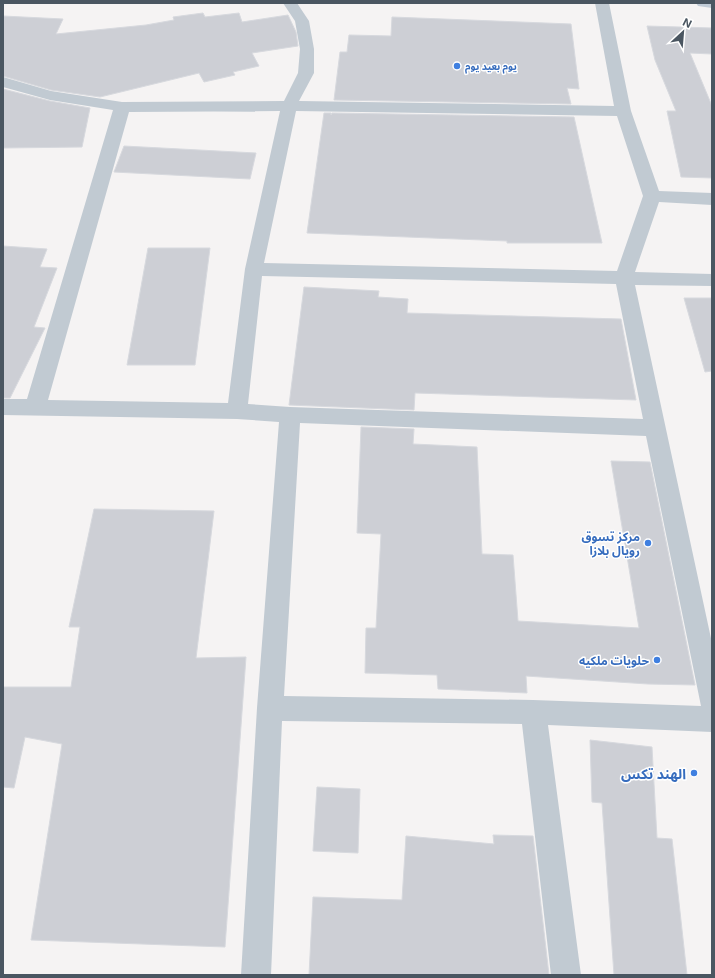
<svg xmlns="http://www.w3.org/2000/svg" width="715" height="978" font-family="Inter,'Noto Sans Arabic',sans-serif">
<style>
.building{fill:#cdcfd5;stroke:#d7d9de}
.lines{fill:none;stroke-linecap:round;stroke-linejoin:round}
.minor{fill:#c1cad2;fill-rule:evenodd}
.secondary{fill:#c1cbd6;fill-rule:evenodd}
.shop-dot{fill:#3f7fe0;stroke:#fff;stroke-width:1.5}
.labels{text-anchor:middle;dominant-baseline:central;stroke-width:3;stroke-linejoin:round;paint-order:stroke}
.far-shop-label{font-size:10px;font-weight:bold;fill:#366cbe;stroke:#fff;text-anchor:start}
.shop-label{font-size:12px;font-weight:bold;fill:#366cbe;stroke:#fff;text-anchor:end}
.near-shop-label{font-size:14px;font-weight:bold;fill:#366cbe;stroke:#fff;text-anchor:end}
</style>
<rect width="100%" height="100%" fill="#f5f3f3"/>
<g class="building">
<polygon points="203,13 205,17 239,13 242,22 288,15 296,32 298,46 252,53 259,66 233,72 235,75 204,82 199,73 100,97 51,90 3,76 3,16 63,19 56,34 146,25 174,20 173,17"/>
<polygon points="392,17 571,24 579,89 567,88 571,104 334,100 340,52 347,52 349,35 391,36"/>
<polygon points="647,26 712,28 712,54 690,53 712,106 712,178 681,177 667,111 676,111 655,60"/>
<polygon points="3,89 50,101 90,108 82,147 3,148"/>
<polygon points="324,113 331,113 331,115 332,113 574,117 602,243 507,243 507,241 307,233"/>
<polygon points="124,146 256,153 250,179 114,172"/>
<polygon points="3,246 47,249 40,267 57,268 34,327 45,328 10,398 3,398"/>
<polygon points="148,248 210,248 195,365 127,365"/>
<polygon points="304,287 379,291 378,297 408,299 407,313 621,319 636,400 415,393 414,410 289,405"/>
<polygon points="684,298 712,298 712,371 705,372"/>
<polygon points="361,427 414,429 413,444 477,447 482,554 513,555 518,621 639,628 611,461 650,462 695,685 648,684 526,676 527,693 438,689 437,675 365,673 366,628 376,628 381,534 357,533"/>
<polygon points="94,509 214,511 196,658 246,657 225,947 31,940 62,744 25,737 14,788 3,787 3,687 71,687 80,627 69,627"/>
<polygon points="590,740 652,747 657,838 672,839 687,975 614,975 602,803 592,802"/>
<polygon points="317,787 360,789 358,853 313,851"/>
<polygon points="493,835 533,836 549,975 309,975 313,897 402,900 406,836 494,844"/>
</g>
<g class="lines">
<path class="minor" d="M 283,3 L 297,3 L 309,21 L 314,49 L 314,73 L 299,101 L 614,106 L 595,3 L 609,3 L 631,111 L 659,191 L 712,193 L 712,205 L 659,202 L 635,272 L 712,274 L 712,286 L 635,285 L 712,643 L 712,732 L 548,725 L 581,975 L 551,975 L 522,724 L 282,721 L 271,975 L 241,975 L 257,708 L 279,422 L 237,419 L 3,415 L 3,399 L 27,399 L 113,110 L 50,100 L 3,87 L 3,77 L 51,91 L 122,102 L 284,101 L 298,73 L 300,49 L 295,21 ZM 280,111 L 245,269 L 228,403 L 48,400 L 129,112 ZM 296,111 L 617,116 L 643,196 L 617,271 L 264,263 ZM 262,276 L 616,284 L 643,419 L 290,407 L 248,404 ZM 300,423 L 646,436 L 701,706 L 533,700 L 284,696 Z"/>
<polygon class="secondary" points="696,3 712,3 712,8 698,6"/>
</g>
<g class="shop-dot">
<circle cx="457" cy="66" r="4"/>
<circle cx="648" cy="543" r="4"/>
<circle cx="657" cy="660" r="4"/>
<circle cx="694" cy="773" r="4"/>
</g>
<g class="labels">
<g class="far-shop-label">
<text x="465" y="66">يوم بعيد يوم</text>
</g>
<g class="shop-label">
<text x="640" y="536">مركز تسوق<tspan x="640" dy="14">رويال بلازا</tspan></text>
<text x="649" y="660">حلويات ملكيه</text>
</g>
<g class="near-shop-label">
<text x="686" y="773">الهند تكس</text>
</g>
</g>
<rect width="715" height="978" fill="none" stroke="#4a5661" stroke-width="8"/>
<g transform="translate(683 32) rotate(26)" stroke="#ffffff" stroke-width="3" paint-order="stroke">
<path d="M0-3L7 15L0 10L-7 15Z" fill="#4a5661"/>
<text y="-6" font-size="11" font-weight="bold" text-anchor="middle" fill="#4a5661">N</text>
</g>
</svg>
